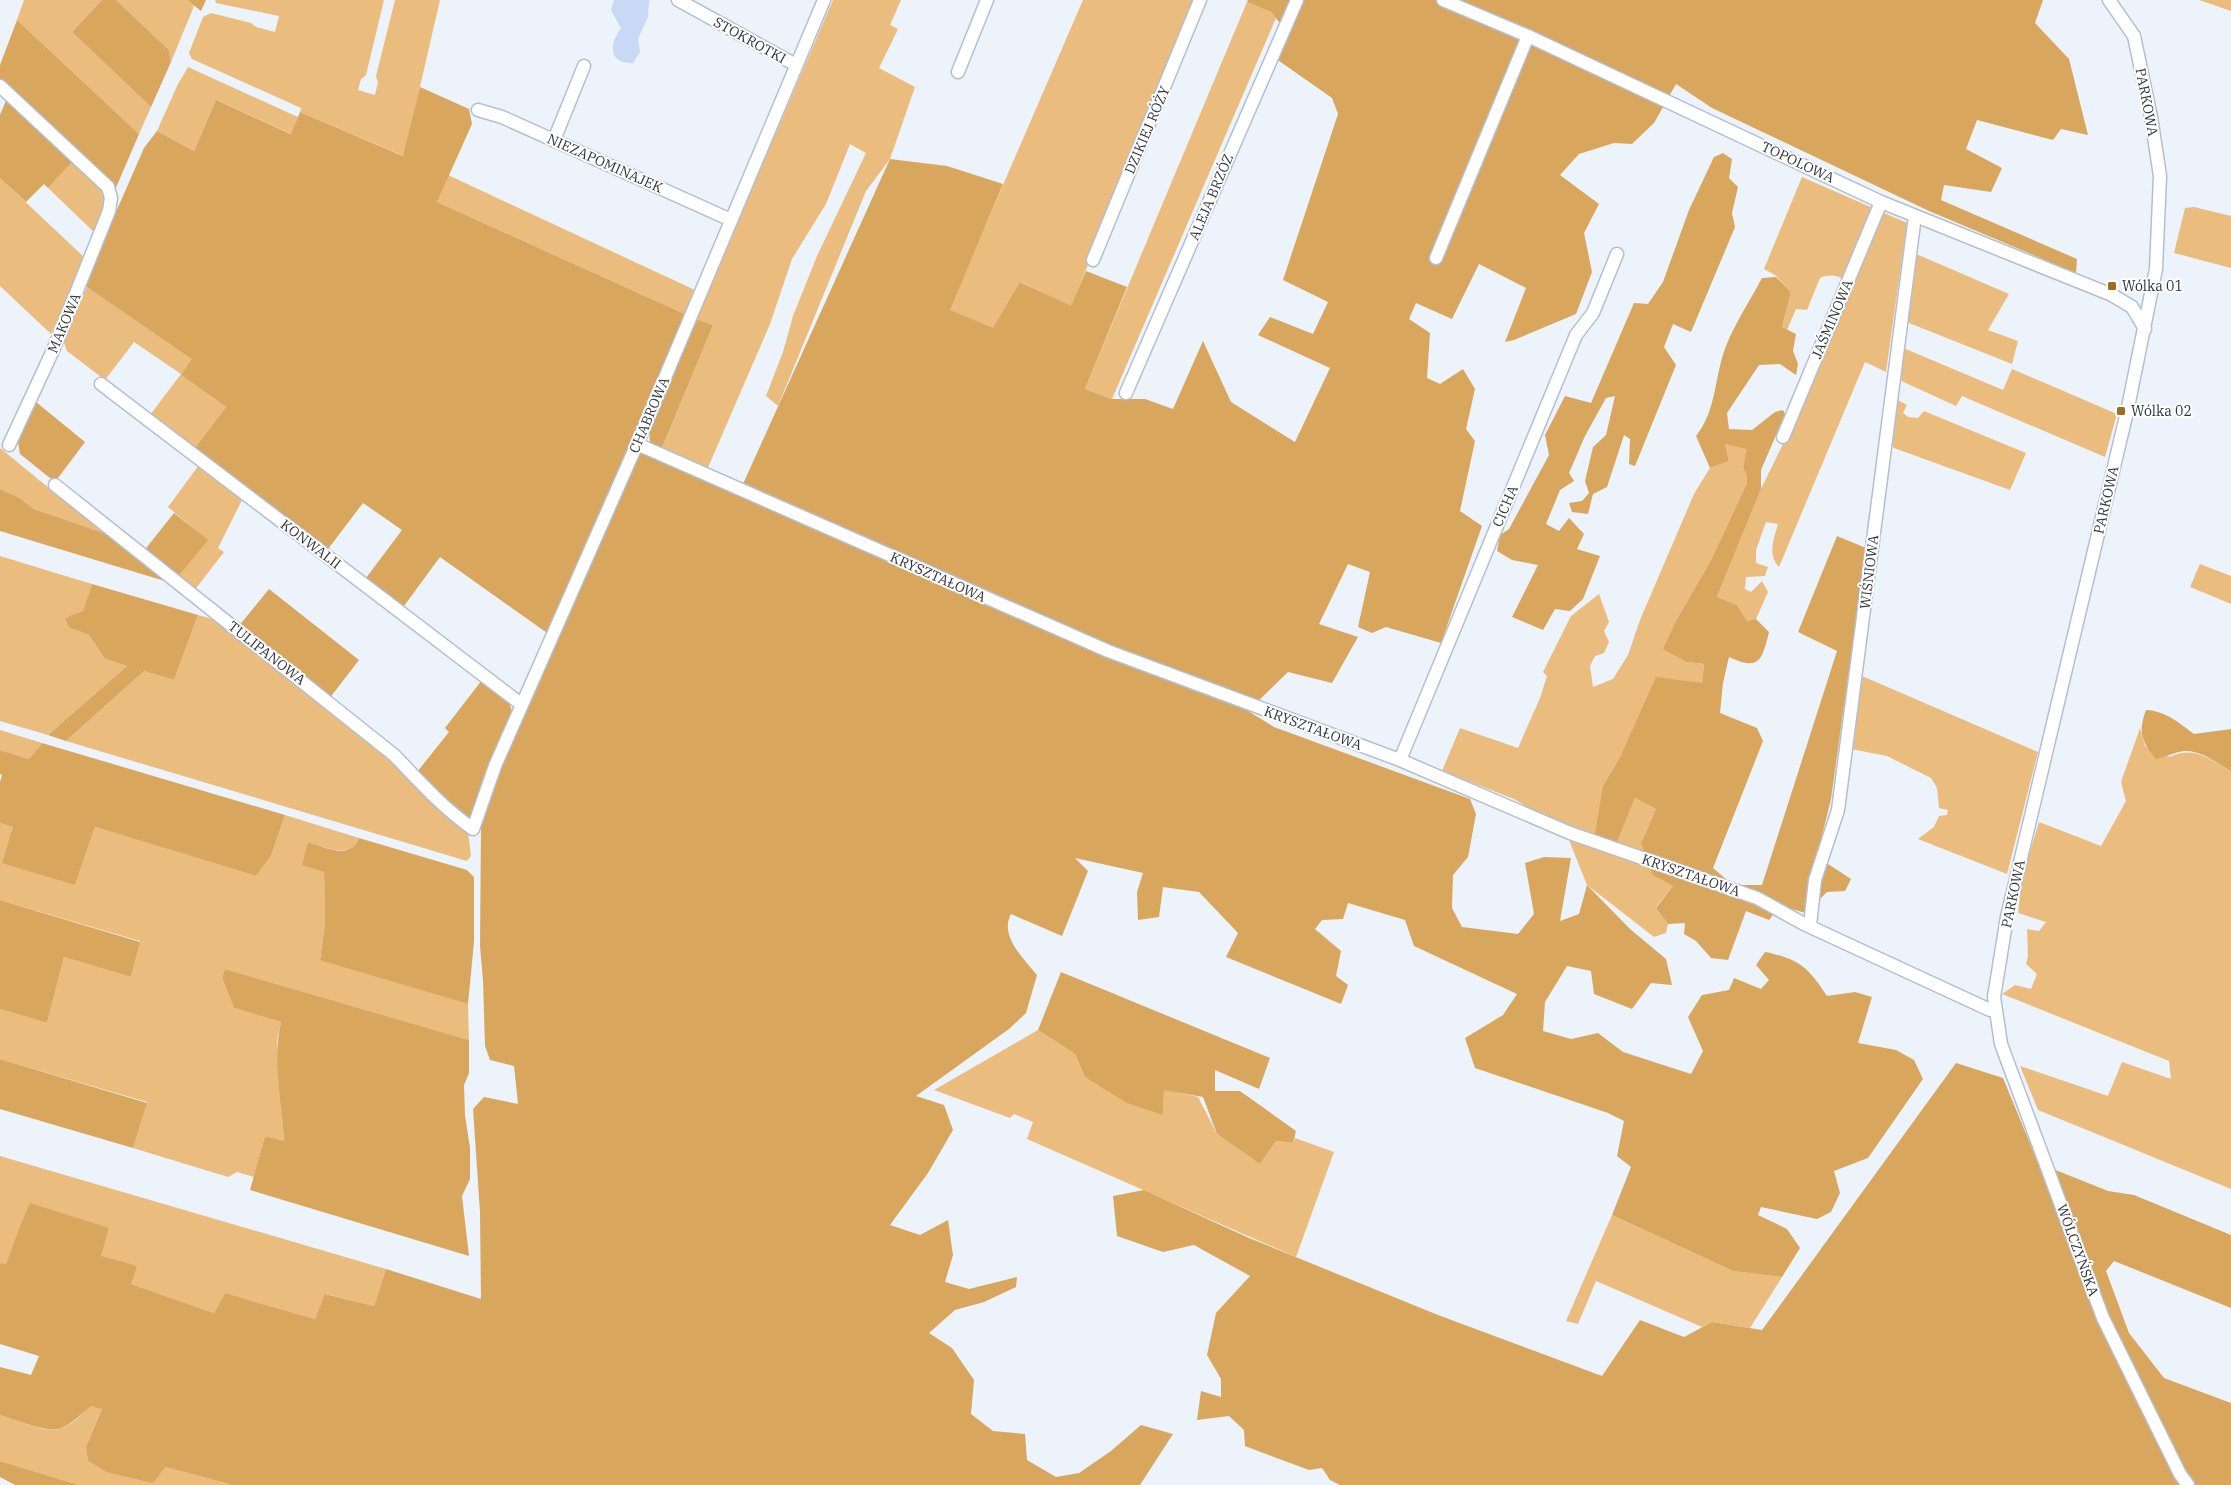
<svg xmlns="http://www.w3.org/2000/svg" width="2231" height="1485" font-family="'IBM Plex Serif',serif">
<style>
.green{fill:#eabc7e}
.forest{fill:#d9a65d}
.water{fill:#c7d9f5}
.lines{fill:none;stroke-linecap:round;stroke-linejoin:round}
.minor-casing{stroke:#b2bfd3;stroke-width:15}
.minor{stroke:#fff;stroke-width:12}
.poi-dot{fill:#9d6d20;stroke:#fff;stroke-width:2}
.labels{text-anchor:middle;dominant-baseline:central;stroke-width:4;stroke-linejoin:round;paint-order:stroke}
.street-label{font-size:14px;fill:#2f343c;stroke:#fff}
.poi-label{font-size:14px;fill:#2f343c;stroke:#fff;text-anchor:start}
</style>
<rect width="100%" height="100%" fill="#edf3fb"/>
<g class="green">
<polygon points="24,0 102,0 72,32 151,107 139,134 17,20"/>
<polygon points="116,0 187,0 194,6 171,62 169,50"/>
<polygon points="215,0 384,0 366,75 361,79 358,90 375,95 378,82 376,76 395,0 440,0 404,156 300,112 301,108 192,59 189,53 203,17 211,13 251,23 256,27 275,32 279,16 216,3"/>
<polygon points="833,0 901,0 890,25 898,29 879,68 915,87 890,159 866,191 778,406 766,396 783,352 793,316 817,256 866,153 850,144 826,204 792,259 770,324 703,479 658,458 713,325 696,319"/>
<polygon points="1083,0 1195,0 1071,307 1021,282 993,329 949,310"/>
<polygon points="2199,0 2231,0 2231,11"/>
<polygon points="1247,2 1271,12 1276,18 1112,399 1085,389"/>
<polygon points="188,67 298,117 292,134 216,100 194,151 157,131 178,84"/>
<polygon points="73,161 106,193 108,206 95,233 48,188"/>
<polygon points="448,175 697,291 687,315 437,202"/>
<path d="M 1802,177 L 1907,223 L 1886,372 L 1865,362 L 1779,567 C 1767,554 1774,539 1778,524 L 1766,522 L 1756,550 L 1756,563 L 1768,567 L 1765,576 L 1746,577 L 1745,589 L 1751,592 L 1762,581 L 1768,592 L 1756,619 L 1747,621 L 1737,605 L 1717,597 L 1761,489 L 1802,405 L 1850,283 C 1839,276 1833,273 1820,278 L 1807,310 L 1796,309 L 1787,330 L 1782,327 L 1791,292 L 1775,275 L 1764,269 Z"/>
<polygon points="0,178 85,258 51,334 0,286"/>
<polygon points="2194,207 2231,216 2231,268 2174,253 2185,208"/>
<polygon points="1914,253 2009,294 1988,330 2018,341 2012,364 1904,321"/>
<polygon points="87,287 193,359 181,375 226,407 194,449 150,415 181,374 134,342 105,380 67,351 63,340"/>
<polygon points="1901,347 2003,390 2012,369 2117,414 2105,457 1962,396 1956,406 1897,379"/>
<polygon points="1894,398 1907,405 1903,413 1908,417 1918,418 1924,411 2026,453 2010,490 1894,448 1889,441"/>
<polygon points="1725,444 1748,448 1743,468 1746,474 1747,483 1711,560 1677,619 1687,662 1704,664 1702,683 1621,755 1603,786 1614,848 1635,798 1656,809 1641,843 1673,886 1656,907 1668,924 1666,933 1654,937 1587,885 1565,830 1514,799 1442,771 1460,728 1518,748 1540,698 1547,676 1543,672 1571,616 1599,594 1609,622 1604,631 1609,642 1604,653 1595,656 1590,666 1593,687 1613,679 1628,655 1640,620 1694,494 1710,468 1729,461"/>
<polygon points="0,448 104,533 34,509 20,498 0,489"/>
<polygon points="199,465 243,498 218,548 224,552 193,592 177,578 207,540 168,507"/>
<polygon points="0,556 92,584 83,612 65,618 70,627 89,635 105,659 127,666 48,735 0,721"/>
<polygon points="2200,564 2231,576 2231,604 2190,587"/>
<polygon points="198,615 216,620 403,770 468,832 471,856 467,861 66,741 144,671 174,680"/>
<polygon points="1862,676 2038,752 2007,874 1918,839 1934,827 1939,816 1947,815 1948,810 1939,808 1937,788 1931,778 1887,756 1851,749"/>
<path d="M 2140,728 L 2145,746 L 2170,757 C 2194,745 2210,760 2231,771 L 2231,1189 L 2038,1110 L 2020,1066 L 2108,1096 L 2122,1062 L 2171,1079 L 2169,1061 L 2002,994 L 2015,985 L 2031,989 L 2037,974 L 2026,964 L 2028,956 L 2027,929 L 2039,931 L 2046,922 L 2018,913 L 2022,878 L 2039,822 L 2101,846 L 2126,801 L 2121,782 Z"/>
<polygon points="0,730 42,743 29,759 0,750"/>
<path d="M 285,815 L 359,838 C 350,861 325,846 307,842 L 324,872 L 325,923 L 320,959 L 468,1004 L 469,1040 L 225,969 L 222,978 L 234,1008 L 281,1022 L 277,1041 L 284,1141 L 265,1136 L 254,1177 L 237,1172 L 228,1177 L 133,1148 L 147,1102 L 0,1059 L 0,1009 L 47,1023 L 64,957 L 131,977 L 140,941 L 0,900 L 0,823 L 13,827 L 75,885 L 95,827 L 256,876 L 271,856 Z"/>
<polygon points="1038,1030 1075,1054 1085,1077 1163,1115 1164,1089 1198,1097 1217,1134 1260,1164 1276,1141 1293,1143 1295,1138 1334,1152 1296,1257 1027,1139 1033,1122 1014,1114 1010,1118 934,1090"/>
<polygon points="0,1156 386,1269 374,1306 326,1294 315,1319 225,1293 214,1313 131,1284 100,1256 109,1228 18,1231 6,1265 0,1263"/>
<polygon points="1612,1215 1733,1271 1782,1277 1750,1328 1712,1322 1702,1327 1596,1281 1578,1324 1566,1321"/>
<path d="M 91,1405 L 102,1409 L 86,1447 L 88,1461 L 106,1472 L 165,1467 L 233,1485 L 79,1485 L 0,1461 L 0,1415 C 15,1419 46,1433 60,1429 C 72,1426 82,1413 91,1405 Z"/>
</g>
<g class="forest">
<polygon points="102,0 116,0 169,50 171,62 151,107 72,32"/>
<polygon points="187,0 206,0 201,11"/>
<path d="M 1248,0 L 2043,0 L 2035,23 L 2069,59 L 2088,135 L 2061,129 L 2053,140 L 1977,120 L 1966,149 L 2002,168 L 1991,192 L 1944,185 L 1941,200 L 2077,259 L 2076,273 L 1929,211 L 1712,108 L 1676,84 L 1654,123 L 1632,144 L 1614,143 L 1579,154 L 1560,175 L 1599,204 L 1584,233 L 1592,272 L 1576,314 L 1514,340 L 1505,342 L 1526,288 L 1479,264 L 1452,319 L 1416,303 L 1409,319 L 1430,333 L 1427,378 L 1440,384 L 1463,369 L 1475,389 L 1466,429 L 1475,441 L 1460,511 L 1482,526 L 1441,643 L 1386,627 L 1372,633 L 1358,627 L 1370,572 L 1348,564 L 1319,624 L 1358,637 L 1332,683 L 1288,672 L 1248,711 L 1274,727 L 1470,799 L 1476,814 L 1468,857 L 1453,875 L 1452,908 L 1462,927 L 1518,934 L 1534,914 L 1525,863 L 1544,857 L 1571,858 L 1560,921 L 1579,914 L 1587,885 L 1630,929 L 1666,959 L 1672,985 L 1651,983 L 1632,1009 L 1594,994 L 1591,971 L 1567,966 L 1545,1002 L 1543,1031 L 1571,1039 L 1598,1033 L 1623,1052 L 1691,1074 L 1703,1051 L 1688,1017 L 1702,995 L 1729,990 L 1734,978 L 1761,989 L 1769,980 L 1756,965 L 1765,952 C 1799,959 1808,967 1827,996 L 1855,992 L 1872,997 L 1858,1043 L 1896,1050 L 1914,1060 L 1923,1079 L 1868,1158 L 1834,1171 L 1840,1193 L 1831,1212 L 1817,1219 L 1761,1207 L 1758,1215 L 1787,1229 L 1800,1248 L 1782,1277 L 1733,1271 L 1612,1215 L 1631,1167 L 1617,1156 L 1624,1121 L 1608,1113 L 1475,1068 L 1465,1038 L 1503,1015 L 1517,994 L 1414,946 L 1405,920 L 1348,903 L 1343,919 L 1322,920 L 1315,929 L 1341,951 L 1336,976 L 1348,985 L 1341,1004 L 1226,957 L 1238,933 L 1199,892 L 1163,887 L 1159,917 L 1138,920 L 1137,892 L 1143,873 L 1075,858 L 1088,871 L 1062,936 L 1011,914 C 999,936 1024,959 1037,975 L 1026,1013 L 1009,1029 L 916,1096 L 944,1105 L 953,1130 L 928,1173 L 890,1225 L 920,1235 L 948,1220 L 953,1255 L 945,1282 L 969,1289 L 1017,1277 L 1016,1287 L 984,1302 L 955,1310 L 929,1333 L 952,1348 L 974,1380 L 971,1414 L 993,1431 L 1025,1434 L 1027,1460 L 1056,1477 L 1079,1473 L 1111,1451 L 1141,1425 L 1173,1434 L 1140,1485 L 233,1485 L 165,1467 L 153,1483 L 106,1472 L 88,1461 L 86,1447 L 102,1409 L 91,1406 C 82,1413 73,1423 62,1428 C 49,1434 14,1419 0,1415 L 0,1367 L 31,1375 L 39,1356 L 0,1344 L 0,1263 L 6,1264 L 18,1231 L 30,1203 L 109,1228 L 101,1256 L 137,1266 L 131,1284 L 214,1313 L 225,1293 L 315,1319 L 325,1294 L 374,1306 L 386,1269 L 481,1299 L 480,1212 L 473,1109 L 484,1097 L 518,1104 L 514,1066 L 490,1060 L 485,1046 L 483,980 L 480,946 L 481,828 L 501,769 L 524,713 L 636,454 L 646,453 L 738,495 L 890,159 L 947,166 L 1003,184 L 950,310 L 993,328 L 1020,282 L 1071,306 L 1086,271 L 1127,287 L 1085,389 L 1112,399 L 1145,399 L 1173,409 L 1203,341 L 1231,402 L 1295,442 L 1330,368 L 1258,335 L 1270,317 L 1313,334 L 1328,302 L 1283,280 L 1338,114 L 1332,98 L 1272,56 L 1283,27 L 1271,12 L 1247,2 Z"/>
<polygon points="17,20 139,134 115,190 0,81 0,65"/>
<polygon points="420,87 469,109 472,124 437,202 687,315 550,635 440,557 404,606 366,578 402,530 363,503 328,549 194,449 226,407 181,375 192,359 84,285 144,148 157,131 194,151 216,100 291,134 300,112 403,156"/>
<polygon points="7,98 73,161 48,188 44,184 26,202 0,178 0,115"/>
<polygon points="1723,153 1732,159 1729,178 1738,187 1732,213 1735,227 1691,332 1673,324 1664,347 1676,365 1635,466 1629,464 1630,439 1624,435 1607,487 1593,494 1588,514 1572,512 1569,503 1582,501 1589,493 1585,481 1593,447 1606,435 1615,396 1606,398 1585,436 1569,473 1574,481 1560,490 1546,524 1559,531 1569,518 1584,534 1577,549 1600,556 1583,599 1570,611 1555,609 1543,630 1512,617 1538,565 1512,560 1497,551 1500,535 1509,529 1549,455 1545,435 1565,396 1591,403 1634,303 1648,304 1663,282 1689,210 1714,157"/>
<path d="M 1776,277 L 1791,292 L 1782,327 L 1796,334 L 1793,351 L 1798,364 L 1796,375 L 1780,364 L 1759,365 L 1727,413 L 1729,429 L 1752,430 L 1775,412 L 1783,410 L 1785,414 L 1761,470 L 1761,489 L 1717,597 L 1737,605 L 1747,621 L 1756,619 L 1769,632 C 1762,661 1759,671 1729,657 L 1723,683 L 1720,713 L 1757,728 L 1763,741 L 1713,868 L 1733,885 L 1762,885 L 1837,651 L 1798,632 L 1837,536 L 1866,548 L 1831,799 L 1818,852 L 1828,864 L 1851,879 L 1845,891 L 1827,892 L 1806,913 L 1780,906 L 1769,920 L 1746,911 L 1728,960 L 1711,958 L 1696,941 L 1684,934 L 1685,923 L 1668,924 L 1656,908 L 1673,886 L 1653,875 L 1641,843 L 1656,809 L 1635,798 L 1614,849 L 1593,846 L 1603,786 L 1621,755 L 1656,677 L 1702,683 L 1704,664 L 1687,662 L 1663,649 L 1677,619 L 1711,560 L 1747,483 L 1746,474 L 1743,468 L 1747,449 L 1725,444 L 1729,461 L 1710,468 L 1696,436 C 1717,410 1714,377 1726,346 C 1735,323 1750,301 1762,278 Z"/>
<polygon points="696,319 713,325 662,448 650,443 649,426"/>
<polygon points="36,402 85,442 55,482 20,454 18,442"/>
<polygon points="0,489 20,498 34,509 104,533 168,582 0,531"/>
<polygon points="174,513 208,540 177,578 143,552"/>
<polygon points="92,584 198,615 174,680 144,671 66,741 48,735 127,666 105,659 89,635 69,627 65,618 83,611"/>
<polygon points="269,589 359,660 329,699 238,627"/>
<polygon points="482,680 509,702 512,711 473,816 466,820 417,772 449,732 445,728"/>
<path d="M 2146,710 C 2166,711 2179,723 2194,734 L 2231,729 L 2231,771 C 2216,763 2197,747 2179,752 C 2171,754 2165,757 2156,759 C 2141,740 2138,732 2146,710 Z"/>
<polygon points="42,743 285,815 271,856 256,876 95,827 75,885 2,863 13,827 0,823 0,782 2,775 0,774 0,750 29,759"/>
<path d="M 359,838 L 467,870 L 474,877 L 474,942 L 468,1004 L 320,960 L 325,923 L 324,872 L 302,865 L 308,842 C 325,847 350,861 359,838 Z"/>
<polygon points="0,900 140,942 131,977 64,957 47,1023 0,1009"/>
<path d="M 225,969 L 469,1040 L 469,1073 L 464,1085 L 465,1115 L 470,1148 L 470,1179 L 462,1196 L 469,1256 L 250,1190 L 265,1136 L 284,1141 C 282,1100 272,1062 281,1022 L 234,1008 L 222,978 Z"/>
<polygon points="1061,972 1270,1058 1259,1089 1215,1070 1215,1091 1240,1091 1296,1131 1293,1143 1276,1141 1260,1164 1217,1134 1203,1097 1164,1090 1163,1115 1127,1103 1085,1077 1075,1054 1038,1030"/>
<polygon points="0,1059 147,1103 133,1148 0,1109"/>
<polygon points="1956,1063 2003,1078 2038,1163 2108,1191 2134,1195 2231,1235 2231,1308 2114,1261 2106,1271 2129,1333 2164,1378 2231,1403 2231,1485 1340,1485 1330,1480 1322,1468 1309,1470 1245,1446 1244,1430 1229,1416 1197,1420 1201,1391 1221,1397 1221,1379 1207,1355 1216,1313 1250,1276 1194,1245 1163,1252 1117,1236 1113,1196 1144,1190 1249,1238 1438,1315 1602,1376 1640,1320 1684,1337 1712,1322 1762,1330"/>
<polygon points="0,1461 79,1485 15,1485 0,1477"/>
</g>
<path class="water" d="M 614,0 L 649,0 L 648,17 L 638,39 L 640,52 L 633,63 C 607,64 610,43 621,28 L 611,10 Z"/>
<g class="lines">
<defs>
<g id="minor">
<polyline points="678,0 796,65"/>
<polyline points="1443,0 1528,36 1881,202 2112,295 2132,307 2145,329"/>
<polyline points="2109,0 2134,36 2151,117 2160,176 2156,269 2127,412 2007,917 1994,997 2001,1044 2103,1318 2180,1474 2188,1485"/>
<polyline points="958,72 987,0"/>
<polyline points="0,86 108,187 111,198 109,211 54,348 9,445"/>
<polyline points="478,110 502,117 731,220"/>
<polyline points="554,140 584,66"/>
<polyline points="1436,258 1528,36"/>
<polyline points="1093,260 1200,0"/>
<polyline points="101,384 521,704"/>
<polyline points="1126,393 1297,0"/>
<polyline points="1783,437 1881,202"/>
<polyline points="637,444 1108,651 1400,760 1570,833 1757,898 1804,924 1990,1010"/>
<path d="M 55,485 L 394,755 C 419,781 443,808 473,829 L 495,766 L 637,444 L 824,0"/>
<polyline points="1400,760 1576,335 1593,313 1617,254"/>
<polyline points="1810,925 1815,880 1838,810 1915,216"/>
</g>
</defs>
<use href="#minor" class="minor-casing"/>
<use href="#minor" class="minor"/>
</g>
<g class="poi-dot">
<rect x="2107" y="281" width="10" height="10" rx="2.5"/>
<rect x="2116" y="406" width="10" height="10" rx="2.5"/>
</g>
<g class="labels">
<g class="street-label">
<text transform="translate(750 40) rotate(29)">STOKROTKI</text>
<text transform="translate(2147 102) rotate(79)">PARKOWA</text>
<text transform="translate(1147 130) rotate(-67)">DZIKIEJ RÓŻY</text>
<text transform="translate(1798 162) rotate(25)">TOPOLOWA</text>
<text transform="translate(605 163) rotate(24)">NIEZAPOMINAJEK</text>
<text transform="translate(1211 197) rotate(-67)">ALEJA BRZÓZ</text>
<text transform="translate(1832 319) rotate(-67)">JAŚMINOWA</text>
<text transform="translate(64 323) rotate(-67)">MAKOWA</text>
<text transform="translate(649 415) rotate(-67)">CHABROWA</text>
<text transform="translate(2106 500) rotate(-77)">PARKOWA</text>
<text transform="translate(1505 506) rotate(-67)">CICHA</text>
<text transform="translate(311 544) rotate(37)">KONWALII</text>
<text transform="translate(1869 572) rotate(-83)">WIŚNIOWA</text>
<text transform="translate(938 577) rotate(24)">KRYSZTAŁOWA</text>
<text transform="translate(267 653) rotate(38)">TULIPANOWA</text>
<text transform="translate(1313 728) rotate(20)">KRYSZTAŁOWA</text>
<text transform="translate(1691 875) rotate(19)">KRYSZTAŁOWA</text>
<text transform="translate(2013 894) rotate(-78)">PARKOWA</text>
<text transform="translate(2078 1250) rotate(70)">WÓLCZYŃSKA</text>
</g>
<g class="poi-label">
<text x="2122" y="286">Wólka 01</text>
<text x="2131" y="411">Wólka 02</text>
</g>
</g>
</svg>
